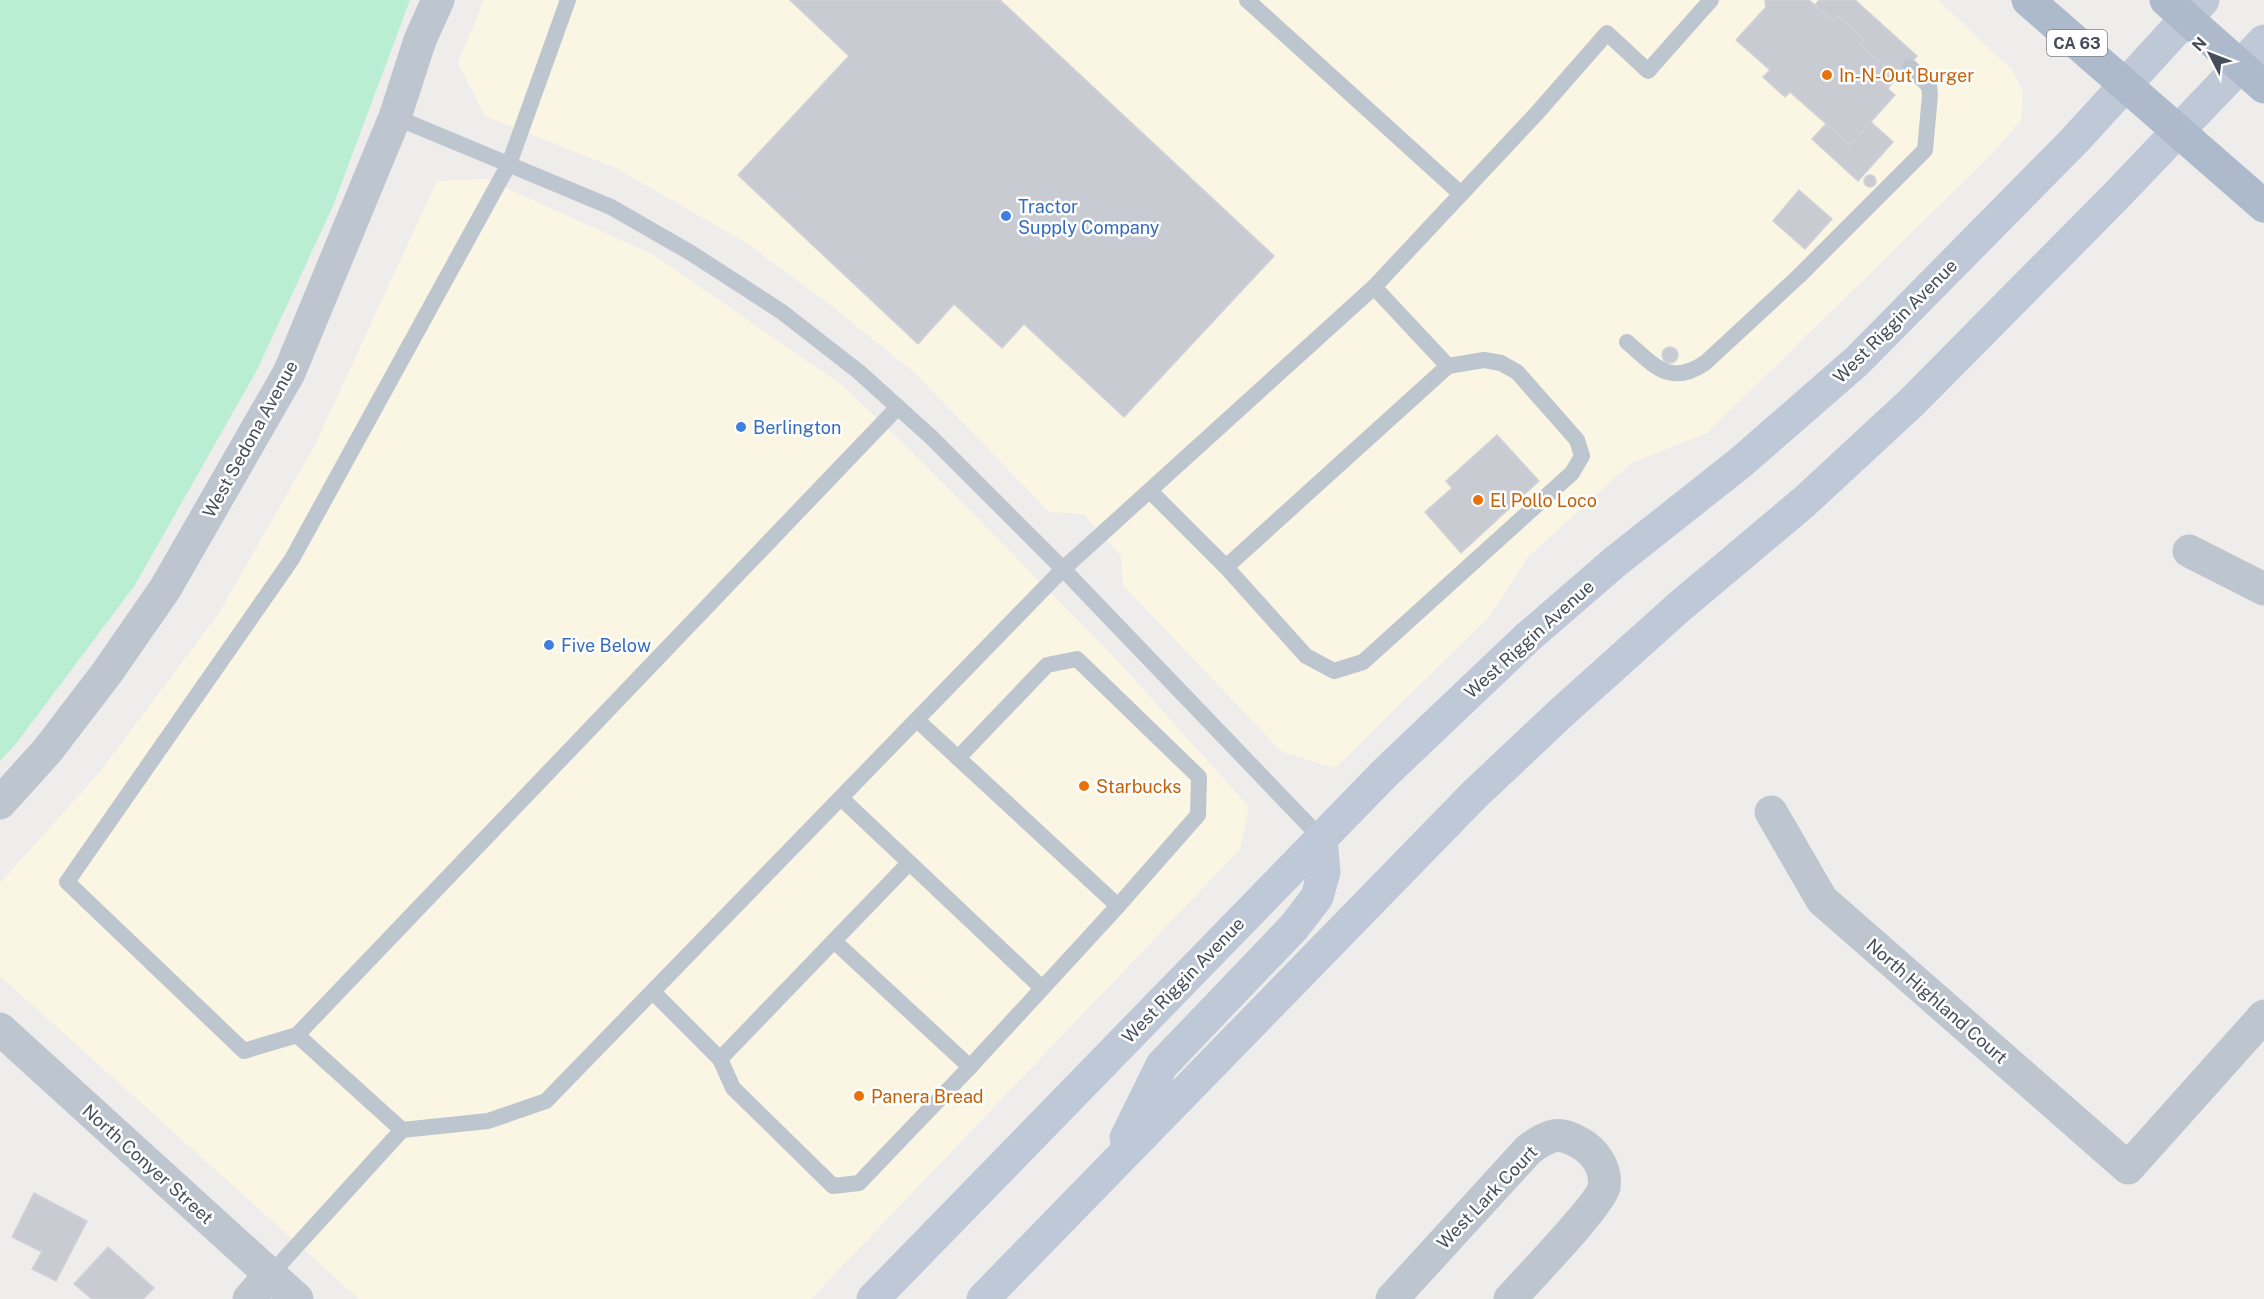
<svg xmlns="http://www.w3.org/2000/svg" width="2264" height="1299" font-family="'Public Sans',sans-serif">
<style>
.commercial{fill:#fbf6e4}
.green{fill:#baeed2}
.building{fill:#c9cbd3;stroke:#d0d2d8;stroke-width:1.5}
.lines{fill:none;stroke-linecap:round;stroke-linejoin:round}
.service{stroke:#bdc6cf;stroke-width:16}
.minor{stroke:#bdc6cf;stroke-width:33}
.secondary{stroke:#bfc8d6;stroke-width:33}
.primary{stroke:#acbacc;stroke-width:33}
.food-dot{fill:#e8710a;stroke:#fff;stroke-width:2}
.shop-dot{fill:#3f7fe0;stroke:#fff;stroke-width:2}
.labels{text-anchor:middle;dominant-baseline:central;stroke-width:5;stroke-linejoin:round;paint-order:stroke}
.shield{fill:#fff;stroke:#7d838c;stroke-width:1.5}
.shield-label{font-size:16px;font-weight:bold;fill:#454e5a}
.food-label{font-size:18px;fill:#c56008;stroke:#fff;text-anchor:start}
.shop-label{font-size:18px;fill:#366cbe;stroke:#fff;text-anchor:start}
.street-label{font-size:18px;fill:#454e5a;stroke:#fff}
</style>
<rect width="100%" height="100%" fill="#efedec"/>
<g class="commercial">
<polygon points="484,0 1938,0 2013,71 2023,92 2021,120 1996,150 1707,433 1631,463 1529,556 1489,617 1335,768 1282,752 1123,585 1121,556 1084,514 1049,512 915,373 824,300 745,242 616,168 485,116 458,63"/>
<polygon points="486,179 654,255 843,386 922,462 1115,658 1249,807 1240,849 811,1299 359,1299 0,976 0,883 99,773 219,613 315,445 437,181"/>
</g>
<polygon class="green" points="0,0 410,0 333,206 257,370 135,585 15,745 0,761"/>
<g class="building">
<polygon points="790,0 1000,0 1274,256 1124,417 1024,324 1002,348 954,304 918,344 738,175 849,56"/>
<polygon points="1765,0 1809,0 1833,21 1838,16 1864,39 1860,44 1891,72 1882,83 1895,95 1850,145 1790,92 1785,97 1763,77 1770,70 1736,40 1766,7"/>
<polygon points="1819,0 1855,0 1917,56 1888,88 1882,83 1891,72 1860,44 1864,39 1838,16 1833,21 1815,5"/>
<polygon points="1871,122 1893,142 1858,181 1812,139 1826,124 1850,145"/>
<circle cx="1870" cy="181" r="6"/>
<polygon points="1799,190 1832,219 1805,249 1773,221"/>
<circle cx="1670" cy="355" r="8"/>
<polygon points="1497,435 1539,481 1461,553 1425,512 1452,488 1446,481"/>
<polygon points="34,1193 87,1221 56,1281 32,1269 42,1252 12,1237"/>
<polygon points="108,1247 154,1288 143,1299 92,1299 74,1284"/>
</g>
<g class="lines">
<g class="service">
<polyline points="1247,0 1461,194"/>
<polyline points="395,117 611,207 691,253 782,312 859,372 931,437 1063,569 1321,838"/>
<path d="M 1627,342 C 1654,365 1669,387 1705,363 L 1799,276 L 1925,150 L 1930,95 L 1929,86 L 1910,67"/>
<polyline points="1151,492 1226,567 1306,656 1334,671 1363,662 1572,473 1582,456 1577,440 1517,372 1501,363 1484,360 1448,366"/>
<polyline points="1226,567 1448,366 1374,287"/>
<polyline points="958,758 1047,665 1077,659 1199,777 1198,815 1118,906"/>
<polyline points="841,798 1041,987"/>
<polyline points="834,941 970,1067 1118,906 917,720"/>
<polyline points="653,992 720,1059 909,863"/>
<polyline points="297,1035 244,1051 67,882 292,559 509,164 568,0"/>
<polyline points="720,1059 733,1088 833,1186 859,1183 970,1067"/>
<polyline points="402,1130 297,1035 898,407"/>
<polyline points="270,1275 402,1130 488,1121 546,1101 1063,569 1374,287 1537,113 1607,33 1648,71 1711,0"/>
</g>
<g class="minor">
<polyline points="2189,551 2264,589"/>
<polyline points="0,803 47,751 106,674 165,589 289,373 395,117 420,40 438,0"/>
<polyline points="1771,812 1822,900 2128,1168 2264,1016"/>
<polyline points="0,1029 297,1299"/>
<polyline points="249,1299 270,1275"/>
<path d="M 1392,1299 L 1529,1149 C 1548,1136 1556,1130 1578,1142 C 1594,1150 1607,1168 1604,1187 C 1600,1205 1527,1280 1510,1299"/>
</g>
<g class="secondary">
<polyline points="1126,1138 1162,1065 1294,927 1317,897 1324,872 1321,838"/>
<polyline points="873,1299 1386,772 1528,637 1616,561 1740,463 1857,361 2074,141 2203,0"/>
<polyline points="983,1299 1475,794 1561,713 1679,607 1804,502 1912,402 2115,197 2264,41"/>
</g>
<g class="primary">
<polyline points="2028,0 2264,206"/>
<polyline points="2166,0 2264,87"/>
</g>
</g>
<g class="food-dot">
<circle cx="1827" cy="75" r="6"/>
<circle cx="1478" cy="500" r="6"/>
<circle cx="1084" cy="786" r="6"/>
<circle cx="859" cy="1096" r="6"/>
</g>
<g class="shop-dot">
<circle cx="1006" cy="216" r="6"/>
<circle cx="741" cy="427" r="6"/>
<circle cx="549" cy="645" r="6"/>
</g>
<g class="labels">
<rect class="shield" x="2047" y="30" width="60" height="26" rx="4.5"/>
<g class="shield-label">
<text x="2077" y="43">CA 63</text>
</g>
<g class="food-label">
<text x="1839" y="75">In-N-Out Burger</text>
<text x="1490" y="500">El Pollo Loco</text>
<text x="1096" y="786">Starbucks</text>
<text x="871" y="1096">Panera Bread</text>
</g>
<g class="shop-label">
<text x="1018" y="206">Tractor<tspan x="1018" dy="21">Supply Company</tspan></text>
<text x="753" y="427">Berlington</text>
<text x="561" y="645">Five Below</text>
</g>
<g class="street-label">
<text transform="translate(1895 321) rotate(-45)">West Riggin Avenue</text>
<text transform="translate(250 439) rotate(-61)">West Sedona Avenue</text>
<text transform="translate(1529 639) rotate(-42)">West Riggin Avenue</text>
<text transform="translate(1183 980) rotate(-46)">West Riggin Avenue</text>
<text transform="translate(1937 1001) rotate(41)">North Highland Court</text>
<text transform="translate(148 1164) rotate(42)">North Conyer Street</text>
<text transform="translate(1487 1197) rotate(-46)">West Lark Court</text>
</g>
</g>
<g transform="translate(2210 54) rotate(312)" stroke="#ffffff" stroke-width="4.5" paint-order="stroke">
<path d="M0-4.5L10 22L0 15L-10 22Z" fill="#454e5a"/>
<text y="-9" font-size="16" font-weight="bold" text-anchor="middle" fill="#454e5a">N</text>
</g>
</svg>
